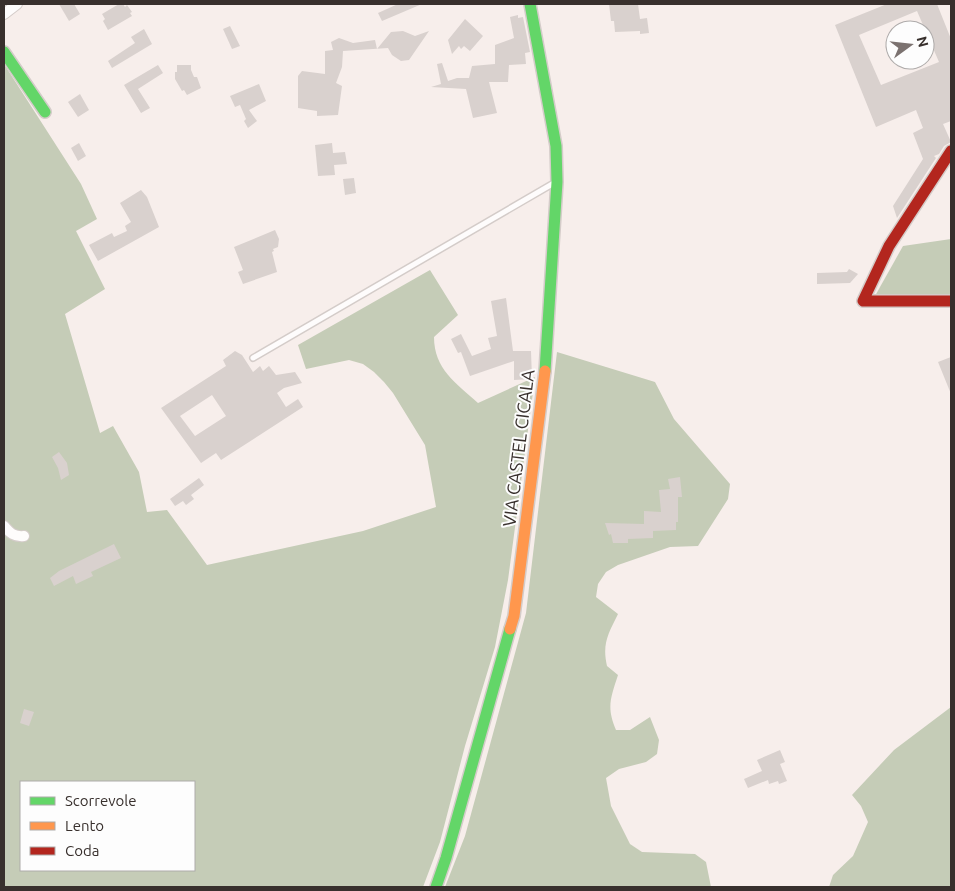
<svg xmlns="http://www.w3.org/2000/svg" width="955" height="891" font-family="Ubuntu,sans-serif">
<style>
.forest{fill:#c5ccb7;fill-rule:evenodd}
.building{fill:#d9d1ce;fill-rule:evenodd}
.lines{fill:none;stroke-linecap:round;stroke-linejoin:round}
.lane-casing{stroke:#d4ccc9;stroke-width:8}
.street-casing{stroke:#d4ccc9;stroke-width:12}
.fast-casing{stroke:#d4ccc9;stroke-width:14}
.slow-casing{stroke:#d4ccc9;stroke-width:14}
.jam-casing{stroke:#d4ccc9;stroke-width:14}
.lane{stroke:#fefcfc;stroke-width:5}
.street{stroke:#fefcfc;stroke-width:10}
.fast{stroke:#63d668;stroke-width:11}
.slow{stroke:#ff974d;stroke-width:11}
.jam{stroke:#b3261e;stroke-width:11}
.labels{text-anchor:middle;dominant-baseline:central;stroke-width:4;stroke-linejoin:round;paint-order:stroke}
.street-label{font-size:18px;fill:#38302d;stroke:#fdfdfd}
</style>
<rect width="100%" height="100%" fill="#f7eeeb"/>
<g class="forest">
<path d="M 4,64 L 81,184 L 97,219 L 76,231 L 105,289 L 65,314 L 100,433 L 113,426 L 139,472 L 147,512 L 167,510 L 207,565 L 363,531 L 436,507 L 425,445 L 393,393 L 384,382 L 374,372 L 363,364 L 349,360 L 306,369 L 298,345 L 430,270 L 458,315 L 434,337 C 434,369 456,383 478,403 L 535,377 L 508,580 L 495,647 L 465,746 L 440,842 L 423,887 L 4,887 ZM 21,782 L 194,782 L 194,870 L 21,870 Z"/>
<polygon points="951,239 951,294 875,296 903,246"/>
<path d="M 557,352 L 655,382 L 674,419 L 730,484 L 728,499 L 698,546 L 670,547 L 618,565 L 606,572 L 598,584 L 596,597 L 618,614 C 608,634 602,644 607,666 L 618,675 C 611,697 606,707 616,730 L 630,730 L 650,717 L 659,740 L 657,754 L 646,762 L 619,769 L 606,778 L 611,806 L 630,844 L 642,852 L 695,854 L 706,862 L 711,887 L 445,887 L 465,836 L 526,613 Z"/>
<polygon points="951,707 951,887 829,887 833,875 853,856 868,822 861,806 852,795 894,750"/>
</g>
<g class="building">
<polygon points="59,4 74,4 80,14 69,21"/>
<polygon points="119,4 123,4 125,7 127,5 132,12 130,13 132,16 108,30 103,21 105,19 102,14"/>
<polygon points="398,4 422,4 382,21 378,13"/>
<polygon points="609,4 638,4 640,19 647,18 649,33 640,34 640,31 615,32 614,21 611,21"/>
<path d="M 887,4 L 937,4 L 951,39 L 951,121 L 943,124 L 951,142 L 944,146 L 939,154 L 934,156 L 936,158 L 897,218 L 893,206 L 923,159 L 913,133 L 923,128 L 916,110 L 876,127 L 835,25 ZM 917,11 L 939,62 L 881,85 L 859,35 Z"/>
<polygon points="518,15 518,18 523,17 530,52 525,53 526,64 509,65 508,82 489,82 497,113 473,118 466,89 431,87 441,84 437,64 442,63 448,81 457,78 469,78 472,66 495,64 495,45 514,38 510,17"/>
<polygon points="465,19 483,36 470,51 464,46 461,49 459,46 452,54 448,40"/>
<polygon points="230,26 240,46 232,49 223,29"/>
<polygon points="144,29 152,44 112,68 108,61 135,43 131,37"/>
<polygon points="403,31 415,36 429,31 409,60 401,61 392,55 388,48 343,51 342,67 336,83 342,86 338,115 317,116 317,111 298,108 298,76 302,71 325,74 325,51 333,50 331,42 339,38 353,43 375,40 377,49 391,32"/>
<polygon points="158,65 163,73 138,89 150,108 141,113 124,85"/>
<polygon points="177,65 191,65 191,70 194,77 197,77 201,88 187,95 184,90 182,91 175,79 175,72 177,72"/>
<polygon points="259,84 266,101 249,110 257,121 248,128 244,121 246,119 240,105 235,107 230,96"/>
<polygon points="80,94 89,110 78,117 68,102"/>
<polygon points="79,143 86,156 78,161 71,148"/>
<polygon points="332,143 333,153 345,152 347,164 334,165 335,175 318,176 315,145"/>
<polygon points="354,178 356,193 345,195 343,179"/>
<polygon points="141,190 147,197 159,227 98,261 89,245 112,233 114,237 127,231 125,226 131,222 120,203"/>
<polygon points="275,230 279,239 278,247 273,249 274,251 272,252 277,272 243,284 238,272 243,270 234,247"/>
<polygon points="849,269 858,274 850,283 817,284 817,273 847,272"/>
<polygon points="506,298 513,351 531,351 532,379 514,380 514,361 470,376 461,352 458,353 451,339 461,334 472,356 491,349 488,338 497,336 491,301"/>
<path d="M 235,351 L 242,355 L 253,372 L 260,366 L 263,371 L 269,366 L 276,375 L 295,372 L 302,383 L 284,388 L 277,393 L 286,407 L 298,399 L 303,407 L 221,460 L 216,453 L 201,463 L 161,408 L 226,366 L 223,360 ZM 212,395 L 226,416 L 195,436 L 180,416 Z"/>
<polygon points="951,357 951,394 938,362"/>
<polygon points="59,452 67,463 69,475 61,480 58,468 52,457"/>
<polygon points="680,477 682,497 678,497 678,522 676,522 676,530 653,531 653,538 628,539 628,543 613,543 611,534 609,535 605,523 644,524 644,511 661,512 659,490 670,489 668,479"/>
<polygon points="199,478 204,485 191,495 194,499 186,505 183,501 175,506 170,499"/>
<polygon points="114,544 121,558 91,572 93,576 76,584 73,576 54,586 50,578 59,571"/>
<polygon points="24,709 34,712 29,726 20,723"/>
<polygon points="780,750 785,762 780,764 787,781 779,784 778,781 769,784 768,780 748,788 744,779 762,771 757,760"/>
</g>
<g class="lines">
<defs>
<polyline id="lane" points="253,358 554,183"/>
<g id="street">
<polyline points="4,14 17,4"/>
<path d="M 4,526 C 10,533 14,537 24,536"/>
</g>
<g id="fast">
<polyline points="530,4 556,146 557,182 545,371"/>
<polyline points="4,52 45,112"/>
<polyline points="436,887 446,858 510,629"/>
</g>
<polyline id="slow" points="510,629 514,616 545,371"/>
<polyline id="jam" points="951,151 889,246 863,301 951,301"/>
</defs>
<use href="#lane" class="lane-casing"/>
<use href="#street" class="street-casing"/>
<use href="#fast" class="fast-casing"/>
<use href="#slow" class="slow-casing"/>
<use href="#jam" class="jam-casing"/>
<use href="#lane" class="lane"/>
<use href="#street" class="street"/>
<use href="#fast" class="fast"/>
<use href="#slow" class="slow"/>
<use href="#jam" class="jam"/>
</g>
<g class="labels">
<g class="street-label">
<text transform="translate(518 448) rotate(-83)">VIA CASTEL CICALA</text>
</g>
</g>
<rect width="955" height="891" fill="none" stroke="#38302d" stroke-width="10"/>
<rect x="20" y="781" width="175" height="90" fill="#fdfdfd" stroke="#aeabaa"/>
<rect x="30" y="797" width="25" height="8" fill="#63d668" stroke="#aeabaa"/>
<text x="65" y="806" font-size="15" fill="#38302d">Scorrevole</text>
<rect x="30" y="822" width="25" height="8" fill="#ff974d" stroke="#aeabaa"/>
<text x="65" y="831" font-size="15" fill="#38302d">Lento</text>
<rect x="30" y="847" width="25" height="8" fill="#b3261e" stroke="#aeabaa"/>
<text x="65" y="856" font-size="15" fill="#38302d">Coda</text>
<g transform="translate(910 45) rotate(75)"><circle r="24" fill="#fdfdfd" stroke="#aeabaa"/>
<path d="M0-4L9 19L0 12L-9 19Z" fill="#7b7270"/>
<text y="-8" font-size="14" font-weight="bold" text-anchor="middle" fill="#38302d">N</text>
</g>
</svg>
